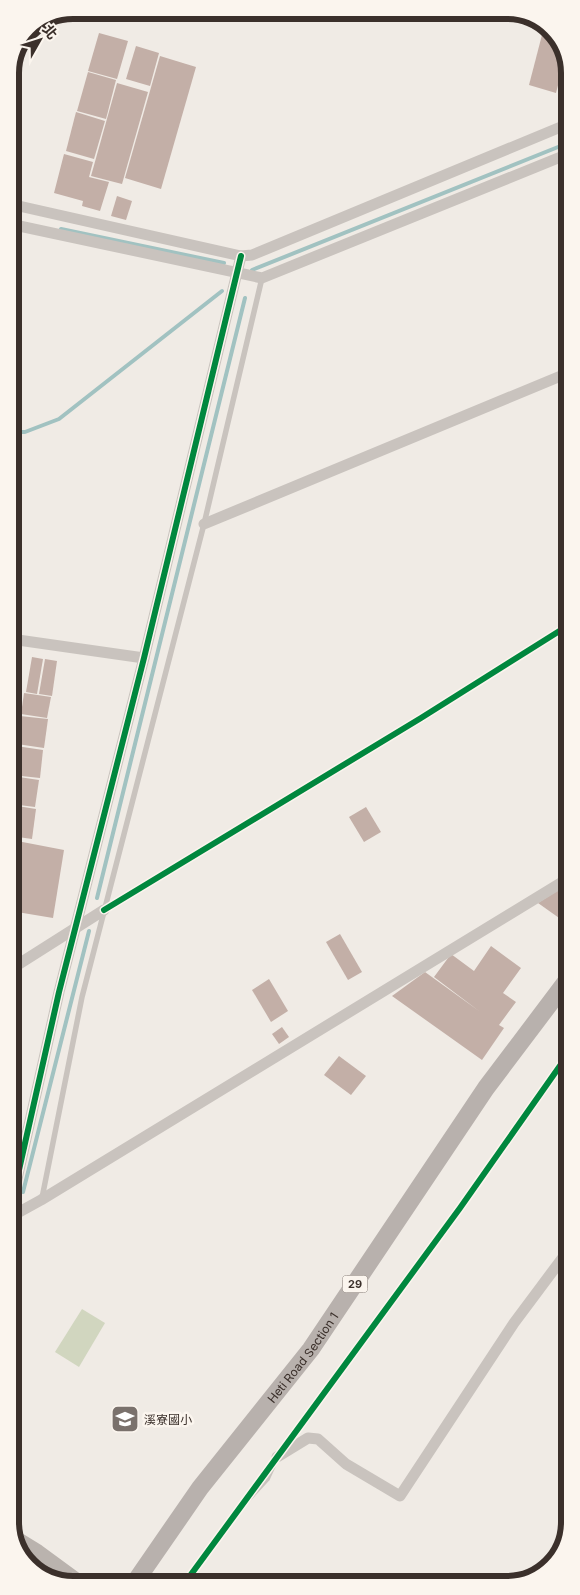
<svg xmlns="http://www.w3.org/2000/svg" width="580" height="1595" font-family="Inter,'Noto Sans TC',sans-serif">
<style>
.green{fill:#d1d6bf}
.lines{fill:none;stroke-linecap:round;stroke-linejoin:round}
.stream{stroke:#a1c2c1;stroke-width:4}
.building{fill:#c3afa7}
.lane{stroke:#c9c3be;stroke-width:5.5}
.street{stroke:#c9c3be;stroke-width:11}
.secondary{stroke:#bab3ae;stroke-width:15}
.primary{stroke:#b8b1ad;stroke-width:18}
.cycleway-casing{stroke:#fbf5ee;stroke-width:9}
.cycleway{stroke:#00873e;stroke-width:6}
.labels{text-anchor:middle;dominant-baseline:central;stroke-width:5;stroke-linejoin:round;paint-order:stroke}
.shield{fill:#fbf5ee;stroke:#756b66;stroke-width:1}
.shield-label{font-size:11px;font-weight:bold;fill:#3b302b}
.street-label{font-size:12px;fill:#3b302b;stroke:#fbf5ee}
.poi-label{font-size:12px;fill:#3b302b;stroke:#fbf5ee;text-anchor:start}
.rim{fill:none;stroke:#3b302b;stroke-width:6}
</style>
<rect width="100%" height="100%" fill="#f0ebe5"/>
<polygon class="green" points="82,1309 105,1323 79,1367 55,1352"/>
<g class="lines">
<g class="stream">
<polyline points="61,229 224,263"/>
<polyline points="252,270 568,143"/>
<polyline points="11,432 25,432 59,419 222,291"/>
<polyline points="97,898 245,298"/>
<polyline points="23,1192 89,931"/>
<polyline points="12,1233 15,1220"/>
</g>
</g>
<g class="building">
<polygon points="543,31 553,34 566,54 556,93 529,85"/>
<polygon points="99,33 128,41 117,79 88,71"/>
<polygon points="136,46 159,53 150,86 126,79"/>
<polygon points="160,56 196,67 161,189 125,178"/>
<polygon points="88,72 116,80 106,119 77,111"/>
<polygon points="117,83 148,92 122,184 91,176"/>
<polygon points="76,112 105,121 94,159 66,151"/>
<polygon points="64,154 93,162 89,177 109,182 100,211 82,206 83,201 54,193"/>
<polygon points="117,196 132,201 126,220 111,216"/>
<polygon points="569,635 569,652 558,644"/>
<polygon points="32,657 43,659 37,694 26,692"/>
<polygon points="45,659 57,661 52,696 39,694"/>
<polygon points="24,693 51,697 47,718 21,714"/>
<polygon points="20,716 48,719 44,748 17,744"/>
<polygon points="16,746 43,750 40,778 12,775"/>
<polygon points="12,776 39,780 35,807 11,804"/>
<polygon points="11,805 36,809 32,839 11,836"/>
<polygon points="366,807 381,832 364,842 349,817"/>
<polygon points="12,840 64,850 53,918 11,911"/>
<polygon points="569,883 569,925 538,903"/>
<polygon points="340,934 362,972 348,980 326,942"/>
<polygon points="491,946 521,968 503,993 516,1002 499,1025 504,1028 482,1060 392,996 425,972 479,1011 434,977 451,954 474,971"/>
<polygon points="269,979 288,1011 271,1022 252,990"/>
<polygon points="282,1027 289,1037 279,1044 272,1034"/>
<polygon points="339,1056 366,1076 351,1095 324,1075"/>
</g>
<g class="lines">
<g class="lane">
<polyline points="42,1198 82,997 204,524 262,278"/>
<polyline points="184,1584 241,1507 267,1479 277,1457"/>
</g>
<g class="street">
<polyline points="10,204 241,256 252,255 568,124"/>
<polyline points="10,224 262,278 568,154"/>
<polyline points="204,524 568,373"/>
<polyline points="11,639 144,658"/>
<polyline points="11,969 104,910"/>
<polyline points="12,1201 59,992 144,658 241,256"/>
<polyline points="12,1216 41,1200 569,878"/>
<polyline points="277,1457 308,1438 318,1439 346,1464 400,1496 514,1323 570,1248"/>
</g>
<polyline class="secondary" points="12,1536 38,1552 83,1585"/>
<path class="primary" id="s1" d="M 133,1585 L 200,1488 L 311,1349 L 486,1088 L 569,978"/>
<defs>
<g id="cycleway">
<polyline points="104,910 421,718 569,625"/>
<polyline points="12,1201 59,992 144,658 241,256"/>
<polyline points="184,1584 460,1208 569,1053"/>
</g>
</defs>
<use href="#cycleway" class="cycleway-casing"/>
<use href="#cycleway" class="cycleway"/>
</g>
<defs>
<symbol id="school-square" viewBox="-11 -11 22 22"><rect x="-9" y="-9" width="18" height="18" rx="4" fill="#7a716c" stroke="#fbf5ee"/><path d="M0-5L7-2L0 1L-7-2ZM-4 1L0 2.5L4 1V4Q0 6-4 4Z" fill="#fff"/></symbol>
</defs>
<g fill-rule="evenodd">
<use href="#school-square" x="109" y="1403" width="32" height="32"/>
</g>
<g class="labels">
<rect class="shield" x="342.5" y="1275.5" width="25" height="17" rx="4"/>
<g class="shield-label">
<text x="355" y="1284">29</text>
</g>
<g class="street-label">
<text stroke="none"><textPath href="#s1" startOffset="284">Heti Road Section 1</textPath></text>
</g>
<g class="poi-label">
<text x="144" y="1419">溪寮國小</text>
</g>
</g>
<path d="M0 0H580V1595H0ZM73 19H507A54 54 0 0 1 561 73V1522A54 54 0 0 1 507 1576H73A54 54 0 0 1 19 1522V73A54 54 0 0 1 73 19Z" fill="#fbf5ee" fill-rule="evenodd"/>
<path class="rim" d="M73 19H507A54 54 0 0 1 561 73V1522A54 54 0 0 1 507 1576H73A54 54 0 0 1 19 1522V73A54 54 0 0 1 73 19Z"/>
<g transform="translate(40 40) rotate(51)" stroke="#fbf5ee" stroke-width="4" paint-order="stroke">
<path d="M0-4L9 19L0 12L-9 19Z" fill="#3b302b"/>
<text y="-8" font-size="14" font-weight="bold" text-anchor="middle" fill="#3b302b">北</text>
</g>
</svg>
